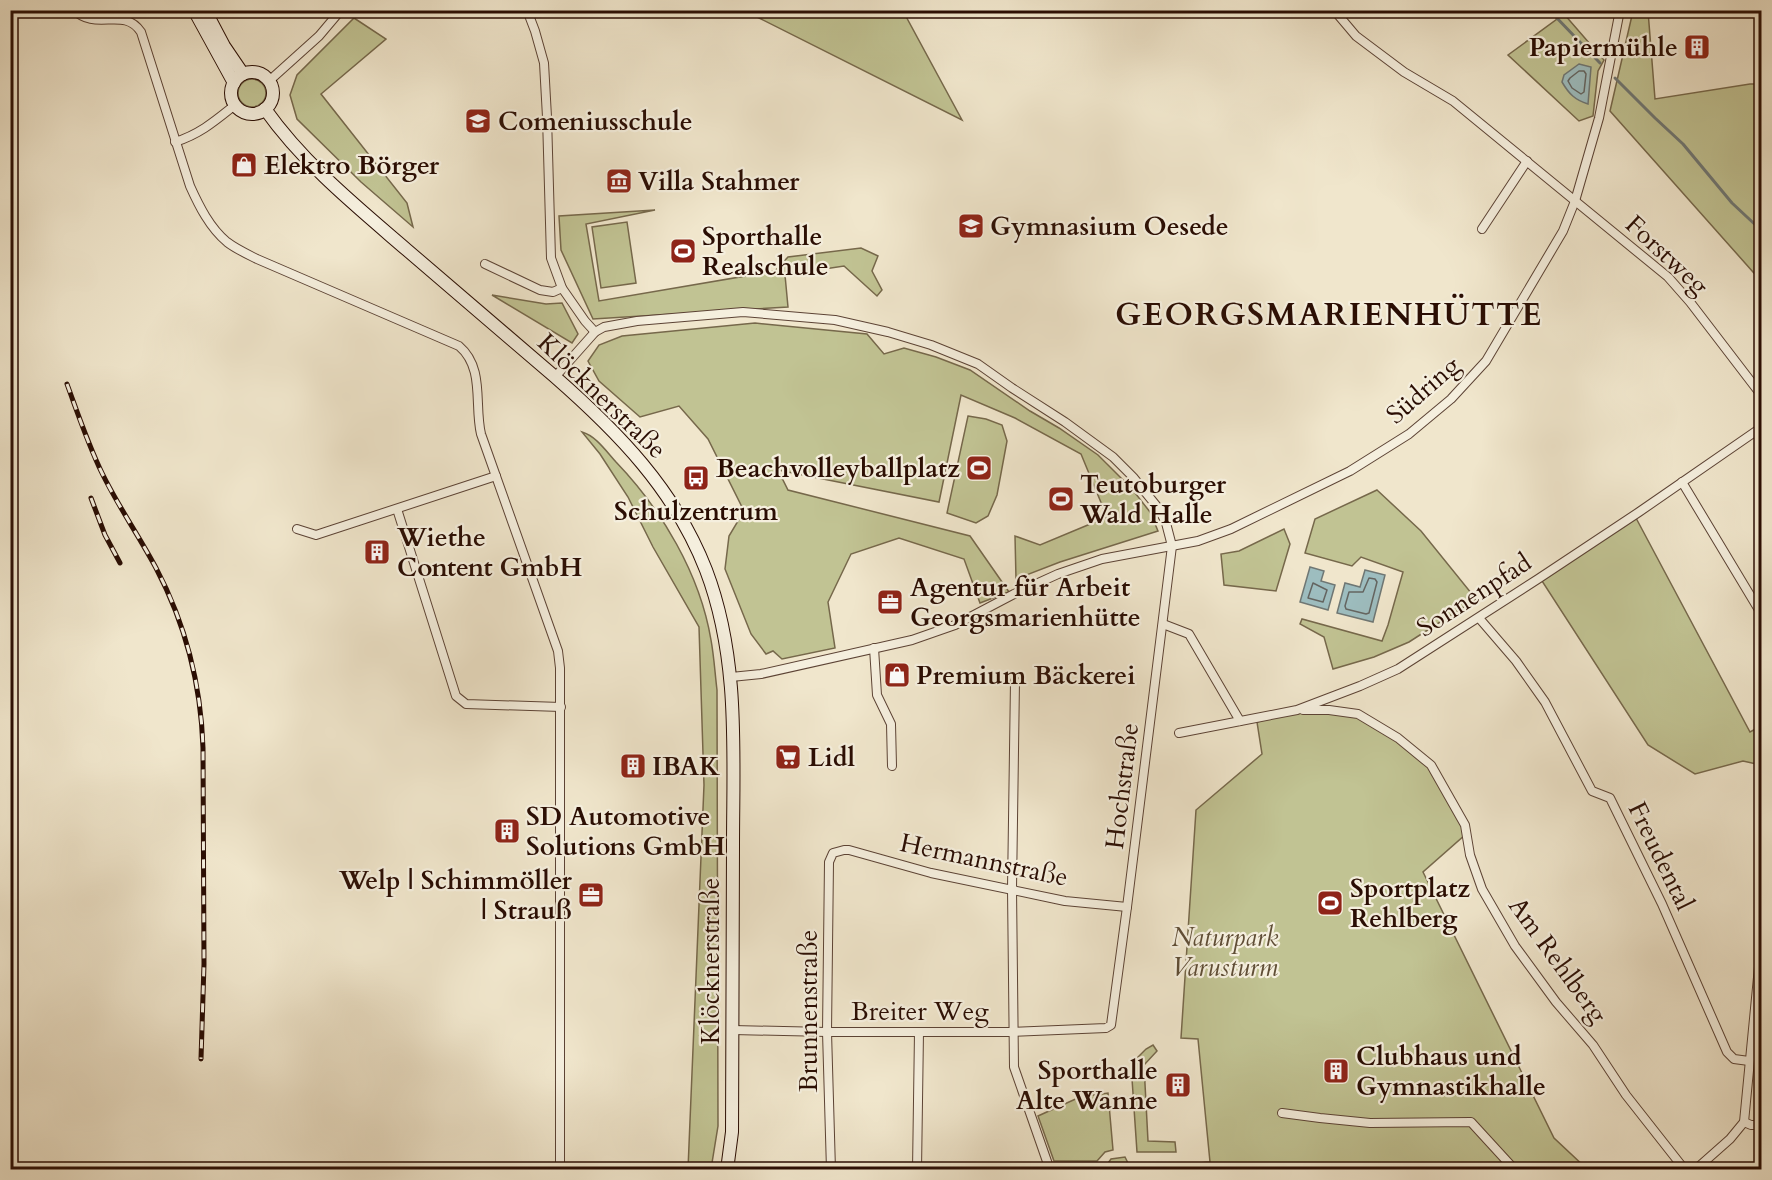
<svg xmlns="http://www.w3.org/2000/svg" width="1772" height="1180" font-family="Cardo,serif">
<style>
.green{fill:#c1c393;stroke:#76684b;stroke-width:1.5}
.water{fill:#9dbdbf;stroke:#6f7774;stroke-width:1.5}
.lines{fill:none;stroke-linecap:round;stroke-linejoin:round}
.shore{stroke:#646561;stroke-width:1.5}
.stream{stroke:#6f7774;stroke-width:3}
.minor-casing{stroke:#5c4335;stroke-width:10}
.secondary-casing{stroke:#2a0d03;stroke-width:14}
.minor{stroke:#f5efde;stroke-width:8}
.secondary{stroke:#f5efde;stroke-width:12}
.rail-casing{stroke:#2a0d03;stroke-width:5}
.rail{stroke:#f5efde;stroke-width:3;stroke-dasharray:9;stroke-linecap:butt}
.labels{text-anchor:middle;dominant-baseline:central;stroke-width:4.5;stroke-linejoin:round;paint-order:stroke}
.poi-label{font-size:26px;font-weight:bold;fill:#2a0d03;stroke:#f5efde;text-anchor:start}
.street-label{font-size:26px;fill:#2a0d03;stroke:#f5efde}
.park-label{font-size:26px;font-style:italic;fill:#5f4d35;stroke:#f5efde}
.district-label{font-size:32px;font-weight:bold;letter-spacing:1.5px;fill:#2a0d03;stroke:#f5efde}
</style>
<rect width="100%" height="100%" fill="#f0e6cc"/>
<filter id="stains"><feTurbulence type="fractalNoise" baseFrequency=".00333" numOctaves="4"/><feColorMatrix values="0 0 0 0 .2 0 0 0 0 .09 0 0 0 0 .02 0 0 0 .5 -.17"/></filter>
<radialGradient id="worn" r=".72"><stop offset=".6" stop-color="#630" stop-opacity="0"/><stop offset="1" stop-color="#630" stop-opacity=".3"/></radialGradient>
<g class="green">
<polygon points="800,11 903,11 962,120 759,18"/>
<polygon points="1633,11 1648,11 1655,99 1750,84 1761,84 1761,281 1610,111"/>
<polygon points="1564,14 1604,60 1598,71 1593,116 1579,121 1508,55"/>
<polygon points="354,18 386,39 321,94 407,203 413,227 361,182 297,119 290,95 297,75"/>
<circle cx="252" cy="93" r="14"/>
<polygon points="655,210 586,224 599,301 775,271 788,257 861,248 878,256 872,271 882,290 877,296 844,266 785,275 788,307 593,319 561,250 559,216"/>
<polygon points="627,222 636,283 601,288 592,227"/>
<polygon points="492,295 546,304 562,303 578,334 572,343"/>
<polygon points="755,323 867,334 884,354 904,348 936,357 970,370 1030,411 1059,428 1098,455 1132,489 1150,512 1158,531 1060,562 1016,579 1015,536 1040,545 1107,517 1081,454 1015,418 961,395 939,502 778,470 788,490 970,536 1009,592 980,603 964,559 899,538 851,554 828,602 835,648 782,659 773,651 766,654 751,634 725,569 729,536 744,511 708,439 679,406 640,417 599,381 588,361 599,345 622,336"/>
<polygon points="968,416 986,419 1002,425 1007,441 997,495 988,516 976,523 947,513"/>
<path d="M 582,432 C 596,436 606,451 616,462 C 662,510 700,574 711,640 C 714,656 715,674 717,690 L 718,1126 L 711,1169 L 688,1169 L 704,785 L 699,627 L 653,547 L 628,497 L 600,454 Z"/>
<polygon points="1377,490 1421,531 1476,599 1409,642 1374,657 1333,669 1324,637 1300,624 1302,619 1382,641 1388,625 1403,572 1361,557 1352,566 1305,553 1315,519"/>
<polygon points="1636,518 1750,732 1761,726 1761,765 1743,761 1695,774 1648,745 1542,581"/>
<polygon points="1284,529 1290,544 1276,591 1224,585 1221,554 1239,551"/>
<polygon points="1297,710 1358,714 1431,765 1466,834 1423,872 1554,1138 1587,1169 1103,1170 1111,1159 1125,1157 1131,1169 1210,1162 1198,1039 1181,1038 1196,810 1262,754 1257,722"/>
<polygon points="1153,1045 1157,1051 1144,1065 1148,1141 1175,1142 1176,1152 1137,1152 1131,1064 1146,1049"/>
<polygon points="1108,1093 1113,1150 1105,1152 1097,1161 1054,1161 1038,1116 1080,1097"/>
</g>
<g class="water">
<path d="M 1579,64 L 1591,67 L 1588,104 C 1575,100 1569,94 1562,82 L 1564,75 Z"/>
<polygon points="1310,567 1324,571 1321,581 1335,585 1328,610 1300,602"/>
<polygon points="1365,570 1385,575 1373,622 1337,613 1345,583 1360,587"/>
</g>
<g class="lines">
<g class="shore">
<polygon points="1579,71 1584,71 1586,74 1584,92 1581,94 1572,88 1568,81 1570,78"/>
<polygon points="1369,578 1375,579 1377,582 1369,613 1366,614 1346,609 1345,606 1349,592 1363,592"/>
<polygon points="1313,583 1327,590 1323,602 1308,598"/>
</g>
<g class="stream">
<polyline points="1545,10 1554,15 1600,63"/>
<polyline points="1615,78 1655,118 1683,144 1732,203 1762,231"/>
</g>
<defs>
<g id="minor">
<path d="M 74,10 C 96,32 124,6 141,32 L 190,186 C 199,206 210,228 227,242 C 236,249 247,254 257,259 L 459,346 C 485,368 474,405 481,434 L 558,651 L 560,668 L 560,1170"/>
<polyline points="527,10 535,31 544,63 547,117 551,258 562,288 585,321 595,332"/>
<polyline points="1334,10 1356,36 1404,72 1453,101 1668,277 1690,302 1762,396"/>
<polyline points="269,81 319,36 341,10"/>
<path d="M 175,142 C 200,134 215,121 235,105"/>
<polyline points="1482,229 1527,161"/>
<polyline points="485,264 540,290 553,292 562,288"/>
<polyline points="555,377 595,332 604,327 637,321 743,312 835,320 888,332 931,345 978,364 1012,388 1065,422 1113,457 1133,477 1159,509 1166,523 1172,546 1127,907 1111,1025 1106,1028 1012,1032 827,1032 733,1030"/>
<polyline points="1682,482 1762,615"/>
<polyline points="397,509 456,696 466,704 561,707"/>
<polyline points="297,529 316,535 496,476"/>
<polyline points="1479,618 1516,661 1545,702 1592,791 1610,798 1662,904 1727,1052 1734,1059 1749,1061"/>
<polyline points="1163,624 1189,634 1240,721"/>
<polyline points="874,648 877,695 891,724 892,766"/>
<polyline points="731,677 761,674 912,640 955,625 1014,594 1058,574 1102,559 1198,541 1231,529 1350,471 1409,434 1451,399 1486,361 1563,231 1575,201 1599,118 1620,10"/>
<polyline points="1015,681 1012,889 1014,1067 1050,1170"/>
<polyline points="1303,710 1329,710 1358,714 1398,738 1431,765 1465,825 1470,855 1482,889 1515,946 1556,1002 1593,1045 1626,1095 1685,1170"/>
<polyline points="1179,733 1297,710 1360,686 1398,669 1538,579 1639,512 1762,427"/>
<polyline points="1282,1113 1320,1118 1370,1123 1471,1122 1515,1170"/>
<polyline points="1744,1122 1751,1125 1762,1125"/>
<polyline points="831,1170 827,1032 829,862 833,853 844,850 849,850 931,873 1065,901 1127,907"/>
<polyline points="917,1170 919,1032"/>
<polyline points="1695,1170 1730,1139 1744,1122 1762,936"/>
</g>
<g id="secondary">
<polyline points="194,10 234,83"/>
<polyline points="205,10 224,46 243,74"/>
<circle cx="252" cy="93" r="21"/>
<path d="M 265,109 C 304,164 356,206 407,250 C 456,292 505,334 554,376 C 618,432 675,490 706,570 C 740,659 733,754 733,846 C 733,942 733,1037 732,1132 L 727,1170"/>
</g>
</defs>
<use href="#minor" class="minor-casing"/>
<use href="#secondary" class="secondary-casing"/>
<use href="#minor" class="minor"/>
<use href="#secondary" class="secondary"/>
<defs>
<g id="rail">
<path d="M 67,384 C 78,414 88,444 102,473 C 118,506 139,536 156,568 C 186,625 201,685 203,748 L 204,964 L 201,1059"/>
<polyline points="91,498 105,535 120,563"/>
</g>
</defs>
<use href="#rail" class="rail-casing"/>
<use href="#rail" class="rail"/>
</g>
<defs>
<symbol id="building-square" viewBox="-11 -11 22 22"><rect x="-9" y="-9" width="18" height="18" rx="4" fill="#8f2418" stroke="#f5efde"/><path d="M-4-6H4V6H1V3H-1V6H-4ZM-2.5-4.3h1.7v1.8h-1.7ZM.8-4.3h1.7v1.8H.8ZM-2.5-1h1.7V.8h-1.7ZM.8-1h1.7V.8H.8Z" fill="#fff"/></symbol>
<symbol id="school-square" viewBox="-11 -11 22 22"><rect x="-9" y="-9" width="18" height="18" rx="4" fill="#8f2418" stroke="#f5efde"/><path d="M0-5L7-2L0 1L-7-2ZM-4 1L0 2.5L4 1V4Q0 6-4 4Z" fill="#fff"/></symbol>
<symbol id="shop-square" viewBox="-11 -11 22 22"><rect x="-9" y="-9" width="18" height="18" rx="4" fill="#8f2418" stroke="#f5efde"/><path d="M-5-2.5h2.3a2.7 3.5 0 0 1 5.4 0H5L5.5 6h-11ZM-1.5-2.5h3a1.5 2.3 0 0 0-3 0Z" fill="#fff"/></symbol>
<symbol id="museum-square" viewBox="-11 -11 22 22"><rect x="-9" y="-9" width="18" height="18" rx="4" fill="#8f2418" stroke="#f5efde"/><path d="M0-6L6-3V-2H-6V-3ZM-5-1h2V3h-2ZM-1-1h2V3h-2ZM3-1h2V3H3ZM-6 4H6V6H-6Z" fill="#fff"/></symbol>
<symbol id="stadium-square" viewBox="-11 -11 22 22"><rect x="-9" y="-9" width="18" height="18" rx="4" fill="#8f2418" stroke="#f5efde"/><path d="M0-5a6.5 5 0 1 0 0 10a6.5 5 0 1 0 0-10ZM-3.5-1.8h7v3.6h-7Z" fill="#fff"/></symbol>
<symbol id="bus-square" viewBox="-11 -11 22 22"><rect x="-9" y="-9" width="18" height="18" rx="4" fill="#8f2418" stroke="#f5efde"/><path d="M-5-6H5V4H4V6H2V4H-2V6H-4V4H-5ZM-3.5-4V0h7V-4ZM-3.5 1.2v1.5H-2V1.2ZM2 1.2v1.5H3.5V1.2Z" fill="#fff"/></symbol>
<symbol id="office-square" viewBox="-11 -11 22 22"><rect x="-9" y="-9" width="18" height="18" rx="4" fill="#8f2418" stroke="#f5efde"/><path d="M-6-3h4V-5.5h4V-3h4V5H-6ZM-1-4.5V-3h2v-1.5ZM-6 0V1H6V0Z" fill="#fff"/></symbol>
<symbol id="supermarket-square" viewBox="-11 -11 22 22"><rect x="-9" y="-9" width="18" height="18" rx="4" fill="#8f2418" stroke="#f5efde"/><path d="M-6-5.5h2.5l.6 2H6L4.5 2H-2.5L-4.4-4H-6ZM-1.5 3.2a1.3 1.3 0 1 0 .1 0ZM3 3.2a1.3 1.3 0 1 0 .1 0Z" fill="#fff"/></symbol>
</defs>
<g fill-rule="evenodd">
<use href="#building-square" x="1682" y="32" width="30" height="30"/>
<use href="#school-square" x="463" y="106" width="30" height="30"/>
<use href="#shop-square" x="229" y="150" width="30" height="30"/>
<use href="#museum-square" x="604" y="166" width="30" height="30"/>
<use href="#school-square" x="956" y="211" width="30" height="30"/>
<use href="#stadium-square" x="668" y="236" width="30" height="30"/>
<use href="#stadium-square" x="964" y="453" width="30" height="30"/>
<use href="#bus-square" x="681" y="463" width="30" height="30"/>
<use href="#stadium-square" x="1046" y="484" width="30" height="30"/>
<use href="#building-square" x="362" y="537" width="30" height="30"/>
<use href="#office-square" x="875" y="587" width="30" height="30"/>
<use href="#shop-square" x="882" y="660" width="30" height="30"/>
<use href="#supermarket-square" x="773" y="742" width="30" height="30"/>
<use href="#building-square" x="618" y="751" width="30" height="30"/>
<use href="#building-square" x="492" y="816" width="30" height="30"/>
<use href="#office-square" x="576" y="880" width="30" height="30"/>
<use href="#stadium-square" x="1315" y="888" width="30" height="30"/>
<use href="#building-square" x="1321" y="1056" width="30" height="30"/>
<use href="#building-square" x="1163" y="1070" width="30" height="30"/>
</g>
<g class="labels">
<g class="poi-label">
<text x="1678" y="47" text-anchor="end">Papiermühle</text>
<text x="498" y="121">Comeniusschule</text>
<text x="264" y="165">Elektro Börger</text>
<text x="638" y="181">Villa Stahmer</text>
<text x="990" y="226">Gymnasium Oesede</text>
<text x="702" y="236">Sporthalle<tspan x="702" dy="30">Realschule</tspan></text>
<text x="960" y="468" text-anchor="end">Beachvolleyballplatz</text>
<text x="1080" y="484">Teutoburger<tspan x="1080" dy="30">Wald Halle</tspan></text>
<text x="696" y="511" text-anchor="middle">Schulzentrum</text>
<text x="397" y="537">Wiethe<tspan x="397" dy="30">Content GmbH</tspan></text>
<text x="910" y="587">Agentur für Arbeit<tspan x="910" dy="30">Georgsmarienhütte</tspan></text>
<text x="916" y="675">Premium Bäckerei</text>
<text x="808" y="757">Lidl</text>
<text x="652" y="766">IBAK</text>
<text x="526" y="816">SD Automotive<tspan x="526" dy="30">Solutions GmbH</tspan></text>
<text x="572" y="880" text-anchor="end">Welp | Schimmöller<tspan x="572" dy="30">| Strauß</tspan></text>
<text x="1350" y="888">Sportplatz<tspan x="1350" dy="30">Rehlberg</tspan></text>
<text x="1356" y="1056">Clubhaus und<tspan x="1356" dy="30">Gymnastikhalle</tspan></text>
<text x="1158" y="1070" text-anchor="end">Sporthalle<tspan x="1158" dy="30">Alte Wanne</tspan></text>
</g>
<g class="street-label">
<text transform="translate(1667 255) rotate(43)">Forstweg</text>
<text transform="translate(1423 390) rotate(-41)">Südring</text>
<text transform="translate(602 396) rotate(44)">Klöcknerstraße</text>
<text transform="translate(1474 595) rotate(-33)">Sonnenpfad</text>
<text transform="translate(1122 786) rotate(-83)">Hochstraße</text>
<text transform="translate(1661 856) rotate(64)">Freudental</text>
<text transform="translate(984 860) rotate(12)">Hermannstraße</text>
<text transform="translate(1558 960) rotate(54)">Am Rehlberg</text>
<text transform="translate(710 961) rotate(-90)">Klöcknerstraße</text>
<text transform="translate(808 1011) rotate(-90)">Brunnenstraße</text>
<text x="920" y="1011">Breiter Weg</text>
</g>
<g class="park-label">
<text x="1225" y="937">Naturpark<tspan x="1225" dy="30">Varusturm</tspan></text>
</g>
<g class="district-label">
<text x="1329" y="315">GEORGSMARIENHÜTTE</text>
</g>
</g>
<rect width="1772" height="1180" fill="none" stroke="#f0e6cc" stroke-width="36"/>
<rect x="12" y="12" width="1748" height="1156" fill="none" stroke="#2a0d03" stroke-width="3"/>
<rect x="18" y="18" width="1736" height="1144" fill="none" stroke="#2a0d03" stroke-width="1.5"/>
<rect width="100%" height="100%" filter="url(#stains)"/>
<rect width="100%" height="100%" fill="url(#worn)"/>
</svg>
